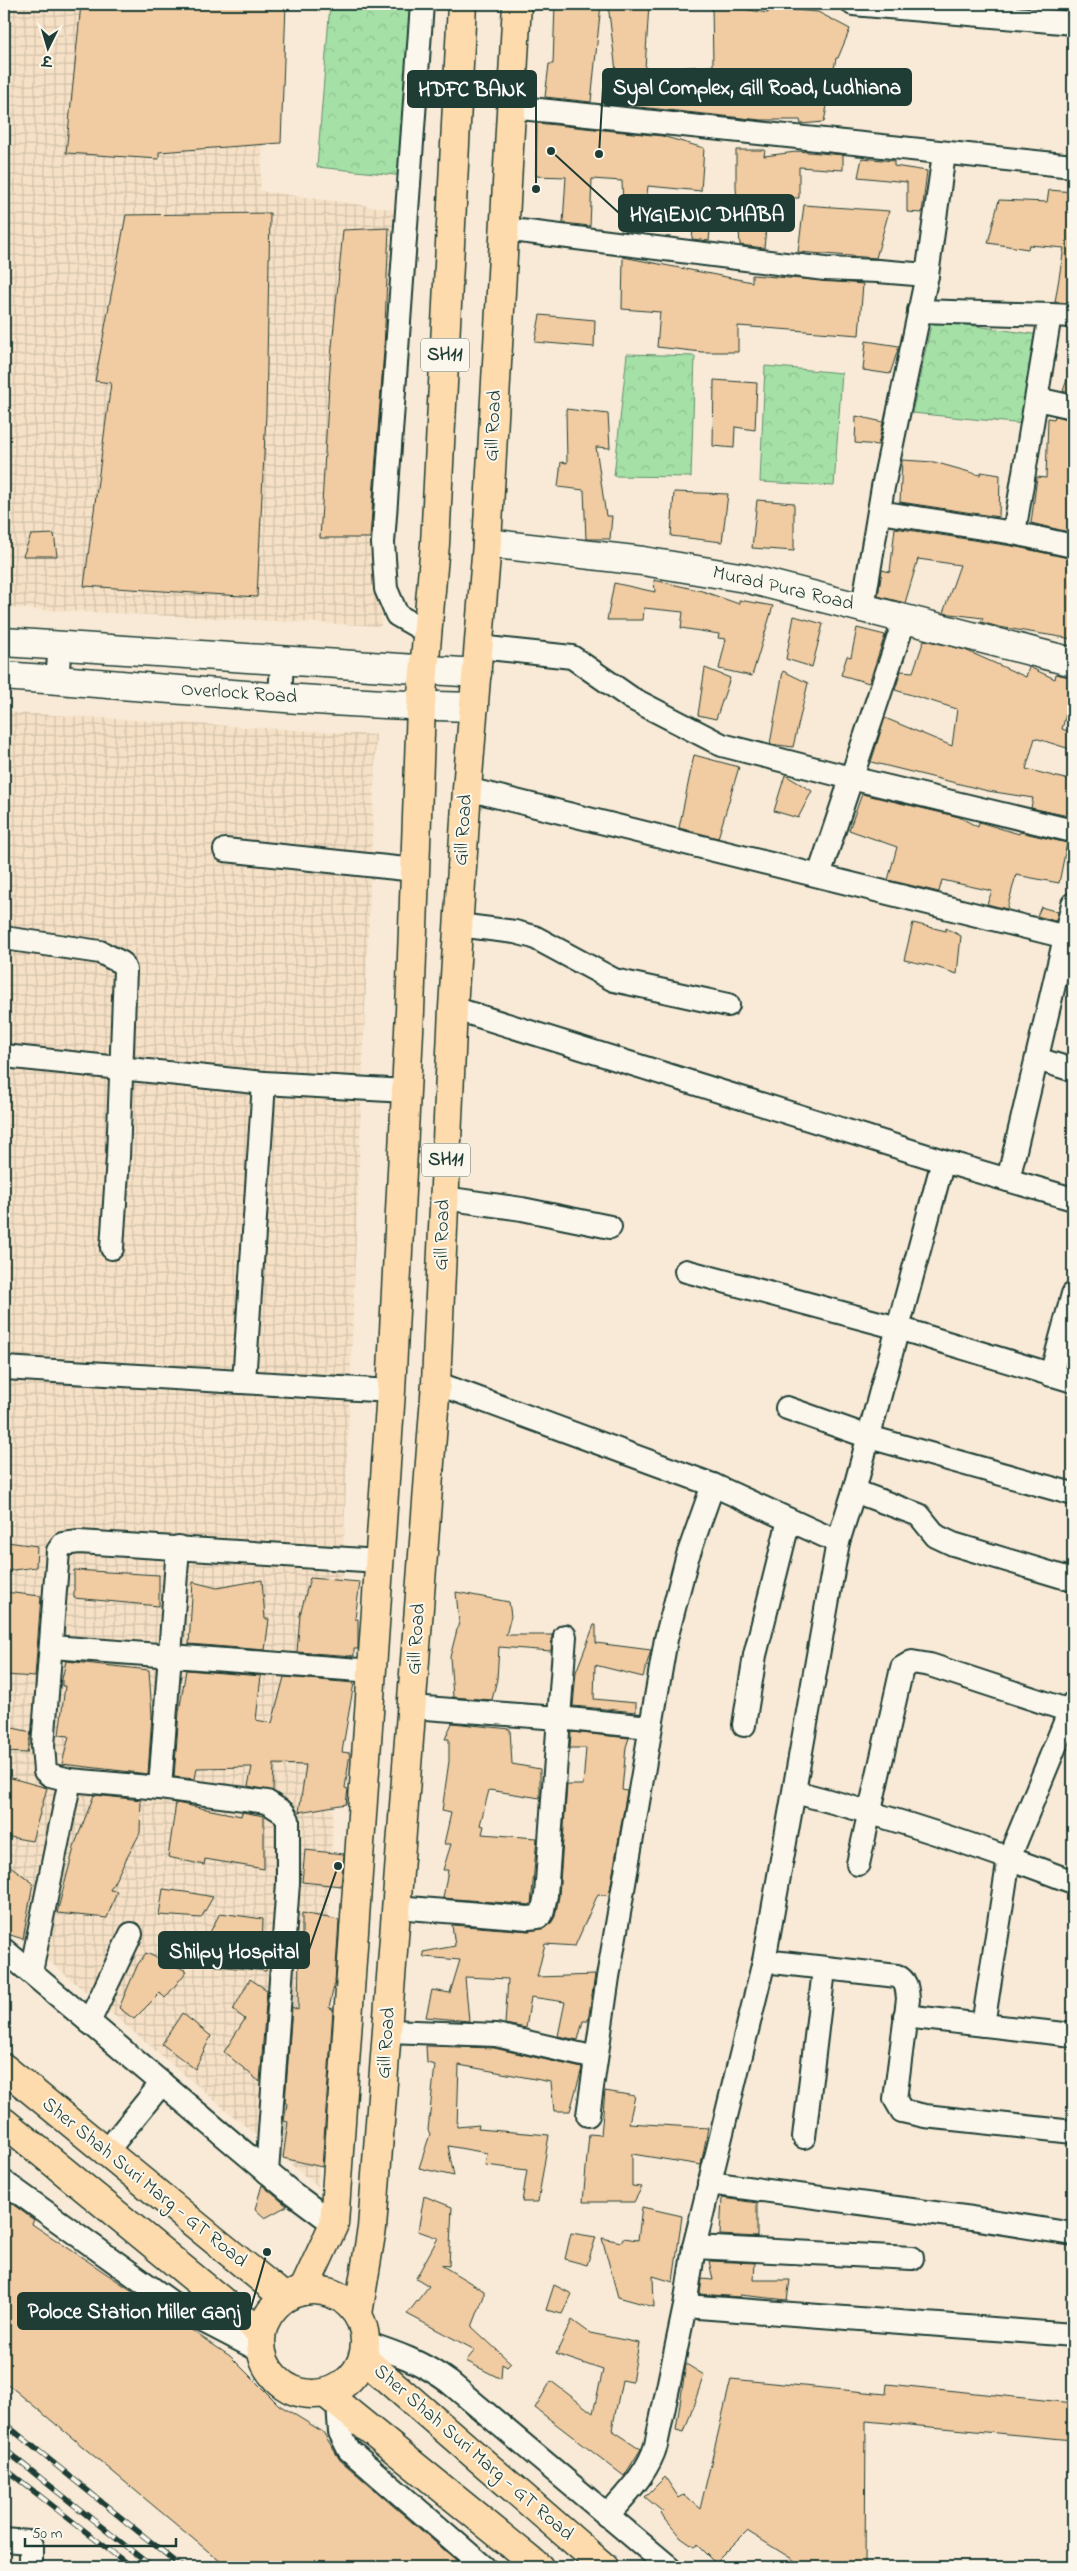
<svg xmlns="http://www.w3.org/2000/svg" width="1077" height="2571" font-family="'Indie Flower','Playpen Sans Deva',sans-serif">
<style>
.industrial{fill:url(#industrial-grid)}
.forest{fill:url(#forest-crowns);stroke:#628e6d}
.building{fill:#f1cba1;stroke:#1f3d34}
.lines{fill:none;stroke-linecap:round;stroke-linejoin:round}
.street-casing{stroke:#1f3d34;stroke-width:26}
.secondary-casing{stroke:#1f3d34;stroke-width:31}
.primary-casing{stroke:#1f3d34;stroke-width:31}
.street{stroke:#fbf7ec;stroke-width:22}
.secondary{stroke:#fbf7ec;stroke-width:28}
.primary{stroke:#fedbac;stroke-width:28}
.rail-casing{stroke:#1f3d34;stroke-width:5.5}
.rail{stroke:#fbf7ec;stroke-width:4;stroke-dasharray:11;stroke-linecap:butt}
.labels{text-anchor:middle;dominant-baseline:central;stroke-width:4;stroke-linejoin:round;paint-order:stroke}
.shield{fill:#fbf7ec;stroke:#61756b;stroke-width:1}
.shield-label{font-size:19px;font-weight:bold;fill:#1f3d34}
.street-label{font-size:20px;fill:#1f3d34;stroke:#fbf7ec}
.leader{fill:none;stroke:#1f3d34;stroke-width:2}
.callout-dot{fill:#1f3d34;stroke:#fbf7ec;stroke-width:2}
.callout{fill:#1f3d34;stroke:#1f3d34;stroke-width:2}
.callout-label{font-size:21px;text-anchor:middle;font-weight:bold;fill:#fff}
</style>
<defs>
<pattern id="industrial-grid" width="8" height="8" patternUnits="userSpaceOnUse" patternTransform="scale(1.25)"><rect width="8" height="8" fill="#f6e1c6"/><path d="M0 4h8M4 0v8" fill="none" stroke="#d2c2ab"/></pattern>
<pattern id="forest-crowns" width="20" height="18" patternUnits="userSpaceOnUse" patternTransform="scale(1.25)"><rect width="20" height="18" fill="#a5e0a6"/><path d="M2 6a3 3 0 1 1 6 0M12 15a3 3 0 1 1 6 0" fill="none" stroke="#8ec190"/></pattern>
</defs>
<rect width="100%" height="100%" fill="#f8ead6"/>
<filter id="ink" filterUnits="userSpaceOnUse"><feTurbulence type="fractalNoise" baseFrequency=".02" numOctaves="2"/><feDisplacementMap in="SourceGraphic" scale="10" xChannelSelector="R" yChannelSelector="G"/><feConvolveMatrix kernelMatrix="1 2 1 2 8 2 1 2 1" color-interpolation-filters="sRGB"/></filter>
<g filter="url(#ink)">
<g class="industrial">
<polygon points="4,4 271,4 260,191 397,210 381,626 4,608"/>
<polygon points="4,712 376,735 318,2187 4,1923"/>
</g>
<g class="forest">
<polygon points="330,4 430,4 414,177 317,167"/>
<polygon points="932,320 1040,335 1024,424 912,413"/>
<polygon points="627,354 695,356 691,477 614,476"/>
<polygon points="765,366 842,373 834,486 760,482"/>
</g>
<g class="building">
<polygon points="81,4 286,4 281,143 159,152 159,159 66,153"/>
<polygon points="555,4 601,4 591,102 545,97 549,64 553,64"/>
<polygon points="608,4 649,4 645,69 713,66 712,4 768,13 769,8 818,12 850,29 838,58 836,58 824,122 801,124 800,120 761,120 620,105"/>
<polygon points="537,123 662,136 704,148 701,191 648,186 642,233 624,231 622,181 592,179 590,226 563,223 566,177 536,176"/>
<polygon points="736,150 765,150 764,156 796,152 797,151 843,155 843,170 799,167 799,198 769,198 764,248 740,245 736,187"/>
<polygon points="862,158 894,161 894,166 927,171 922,213 907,212 907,182 858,177"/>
<polygon points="1049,190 1073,192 1071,247 1073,247 1073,303 1055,302 1064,248 1029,245 1028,249 988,243 999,200 1047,202"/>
<polygon points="713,200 709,241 692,239 696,201"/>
<polygon points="804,205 889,211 876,258 798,252"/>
<polygon points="270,213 266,414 257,597 84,586 111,383 95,381 126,215"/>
<polygon points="389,228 384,350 370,538 320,538 330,368 343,230"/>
<polygon points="623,257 752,282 752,275 863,284 859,335 738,326 738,352 702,352 657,347 660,312 622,309"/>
<polygon points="540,315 595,320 594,347 535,342"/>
<polygon points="866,341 899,346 890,374 863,370"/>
<polygon points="1070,371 1073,372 1073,394 1063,391"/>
<polygon points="714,380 757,383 755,430 735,427 734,448 713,446"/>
<polygon points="566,409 608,414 610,448 596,447 606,516 612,516 610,539 586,539 584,490 558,487 561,462 567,463"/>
<polygon points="856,416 883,422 878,445 855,443"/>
<polygon points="1055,416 1073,420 1073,533 1031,523 1037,477 1046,478 1048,418 1054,419"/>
<polygon points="902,460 934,462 980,475 981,472 1000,475 999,517 900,502"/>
<polygon points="674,492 728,494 722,542 671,536"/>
<polygon points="757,500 794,503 794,551 752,548"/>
<polygon points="895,528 1012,546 1073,559 1073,639 999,627 981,622 983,618 943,613 960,565 918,559 905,603 878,596 882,570 890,572"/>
<polygon points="54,534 57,556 23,556 31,535"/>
<polygon points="654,580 702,591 739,604 739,600 773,606 752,676 719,669 726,639 718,638 719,634 681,628 683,612 644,608 643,620 607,620 614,583 655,592"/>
<polygon points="794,616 823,624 812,667 786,659"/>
<polygon points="857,628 885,635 869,683 841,675 847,656 851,657"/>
<polygon points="924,640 965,650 1026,677 1029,667 1055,679 1056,674 1073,678 1073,688 1062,729 1073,733 1073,750 1035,738 1026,769 1073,781 1073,817 1031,808 1033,798 988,791 871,762 885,718 952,746 957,709 895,690 901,671 913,672"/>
<polygon points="705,668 730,678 716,719 698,715"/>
<polygon points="783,671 808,683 793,747 770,744"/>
<polygon points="694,755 739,767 718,838 679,828"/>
<polygon points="785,775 812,791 798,818 774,811"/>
<polygon points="862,794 959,817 978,827 979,822 1019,834 1020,832 1067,843 1059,883 1016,875 1007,909 987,904 992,891 942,880 939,892 888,880 897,847 849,830"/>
<polygon points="1041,907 1058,912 1056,921 1037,916"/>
<polygon points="913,923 946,931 946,928 961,936 957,974 933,966 904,960"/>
<polygon points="7,1542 37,1546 36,1567 6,1571"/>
<polygon points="74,1570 159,1575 159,1606 74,1598"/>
<polygon points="310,1578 360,1582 355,1619 358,1619 358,1649 354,1649 354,1656 297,1652 300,1615"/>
<polygon points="262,1580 265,1619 269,1619 265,1650 189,1644 193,1582 217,1588"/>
<polygon points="4,1592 41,1596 35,1677 4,1675"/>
<polygon points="456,1592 509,1602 511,1616 506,1635 552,1635 551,1651 499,1647 497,1679 492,1700 453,1697 450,1657 459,1622"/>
<polygon points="594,1625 596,1625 596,1643 651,1650 643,1677 595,1665 594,1699 636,1703 636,1712 573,1706 576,1672"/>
<polygon points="66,1661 149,1670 152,1715 148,1774 62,1764 69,1736 59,1735 65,1686 62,1686 62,1679"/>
<polygon points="186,1670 261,1676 256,1720 272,1723 284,1677 354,1683 342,1752 350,1753 345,1788 348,1789 346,1804 299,1812 306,1765 274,1764 273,1791 248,1786 252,1767 197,1768 195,1779 174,1777 179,1712"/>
<polygon points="452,1723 510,1729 512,1764 540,1769 540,1798 489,1790 480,1825 484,1826 482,1834 537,1838 531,1905 443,1898 448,1870 443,1870 451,1844 444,1844 451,1813 442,1811 449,1761 449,1739 445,1739"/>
<polygon points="4,1726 31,1732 27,1753 4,1752"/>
<polygon points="571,1732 629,1738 626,1747 622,1790 627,1791 609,1896 598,1894 575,1946 545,1944 537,1977 595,1975 588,2021 583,2021 578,2040 558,2036 565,2002 531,1997 526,2028 505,2024 508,1979 465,1977 469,2021 426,2017 432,1990 450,1993 460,1960 424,1957 423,1952 455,1946 452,1925 529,1931 545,1928 555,1917 559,1896 567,1785 583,1785 586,1748 570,1748"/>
<polygon points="4,1776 47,1788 32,1841 4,1836"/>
<polygon points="94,1795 141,1800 140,1833 110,1890 117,1891 107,1918 57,1913 75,1844"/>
<polygon points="176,1803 241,1816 242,1812 264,1816 264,1869 205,1859 204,1865 168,1857"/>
<polygon points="305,1850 344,1854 341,1886 302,1882"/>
<polygon points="5,1862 33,1883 23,1939 4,1933"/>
<polygon points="163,1889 192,1893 213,1897 201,1918 159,1915"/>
<polygon points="220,1913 263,1919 262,1951 270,1951 266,1971 216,1966 225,1937 208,1936"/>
<polygon points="302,1913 339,1920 335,1982 329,2008 333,2009 322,2167 283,2158 288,2122 284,2121 287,2104 285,2102 292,2007 298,2010 299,1954 302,1954"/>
<polygon points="146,1953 187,1971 165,1998 160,1993 134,2019 119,2008 138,1964"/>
<polygon points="250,1979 267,1990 260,2082 224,2052 245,2019 233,2010"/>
<polygon points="182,2013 211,2036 195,2069 162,2044"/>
<polygon points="426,2046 494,2048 582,2068 570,2111 554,2111 551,2082 459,2065 457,2127 479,2125 478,2129 549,2135 538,2202 522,2202 527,2170 485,2165 487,2153 448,2146 454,2176 419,2168 430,2134 428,2130 435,2065 427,2063"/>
<polygon points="605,2091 635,2096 629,2123 708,2128 701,2165 632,2154 632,2186 642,2187 634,2202 583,2202 589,2134 601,2135"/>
<polygon points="262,2185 287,2206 265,2218 255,2209"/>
<polygon points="424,2196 452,2207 449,2266 441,2265 484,2291 484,2296 472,2327 511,2363 507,2367 502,2364 501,2379 466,2361 475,2350 407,2314 429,2286 416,2278 438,2238 418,2231"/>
<polygon points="4,2198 34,2220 32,2224 230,2356 279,2405 323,2432 340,2460 464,2567 227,2567 4,2381"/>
<polygon points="722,2198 757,2203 757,2237 720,2235"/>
<polygon points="642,2207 682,2216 673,2282 653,2276 654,2307 618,2297 602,2238 621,2242 623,2238 638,2240"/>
<polygon points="571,2233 596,2237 587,2265 565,2259"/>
<polygon points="709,2261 755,2263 754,2280 790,2280 787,2300 740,2295 740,2297 700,2294 702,2279 713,2280"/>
<polygon points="554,2285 572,2294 562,2314 546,2310"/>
<polygon points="572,2320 590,2333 639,2343 632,2382 622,2380 612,2430 641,2449 624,2476 535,2408 551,2381 593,2413 603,2370 556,2354"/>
<polygon points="686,2364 704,2375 684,2432 676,2430"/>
<polygon points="731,2379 886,2394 887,2384 1073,2403 1073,2440 866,2421 865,2567 805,2567 747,2531 715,2563 697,2545 694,2547 681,2538 661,2514 663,2512 645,2497 665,2477 679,2498 684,2495 700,2509"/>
</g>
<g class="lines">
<defs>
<g id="street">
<polyline points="422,4 383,543 386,589 397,615 427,632"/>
<polyline points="853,4 1073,23"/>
<polyline points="511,107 1073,166"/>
<polyline points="504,229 825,269 878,271 927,275"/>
<polyline points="919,311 1050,315 1014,533"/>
<polyline points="1050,315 1073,316"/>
<polyline points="1037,399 1073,407"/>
<polyline points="879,512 1014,533 1073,546"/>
<polyline points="863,607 883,487 927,275 944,154"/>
<polyline points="479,647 572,657 631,698 722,745 851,778 1073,831"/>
<polyline points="57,680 60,645"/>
<polyline points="280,697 282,662"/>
<polyline points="467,789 1066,937"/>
<polyline points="225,850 415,870"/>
<polyline points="819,875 905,618"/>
<polyline points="458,925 515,932 534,937 614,980 728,1005"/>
<polyline points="4,938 100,952 122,963 125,970 118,1157 112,1248"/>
<polyline points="453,1008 943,1161 1073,1199"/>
<polyline points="4,1056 264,1083 406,1091"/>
<polyline points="1037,1059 1073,1070"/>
<polyline points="1008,1180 1073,904"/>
<polyline points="444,1198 522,1209 610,1227"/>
<polyline points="686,1271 898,1328 1073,1381"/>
<polyline points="4,1368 391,1391"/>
<polyline points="1051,1375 1073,1294"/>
<polyline points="244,1382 264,1083"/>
<polyline points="436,1383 713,1485 838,1542"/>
<polyline points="787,1408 869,1437 1073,1494"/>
<polyline points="854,1491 919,1515 936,1536 953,1544 1073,1580"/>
<polyline points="52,1647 373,1671"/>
<polyline points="412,1707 558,1718 650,1727"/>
<polyline points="744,1725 755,1655 789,1520"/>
<polyline points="160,1788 178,1547"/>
<path d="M 795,1792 C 889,1816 982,1847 1073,1882"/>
<polyline points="858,1864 902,1668 912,1662 930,1665 1073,1712"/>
<polyline points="397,1907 528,1918 538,1917 542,1914 546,1895 565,1636"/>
<polyline points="4,1950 291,2192 334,2224"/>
<path d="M 764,1961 L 897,1976 C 907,1981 907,1989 908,1999 L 895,2099 L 902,2111 L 925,2116 L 1073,2132"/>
<polyline points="31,1972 70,1780"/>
<polyline points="905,2016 1073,2035"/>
<polyline points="89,2022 131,1934"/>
<polyline points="983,2025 1009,1858 1073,1703"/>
<polyline points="388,2031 496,2035 596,2058"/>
<polyline points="588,2115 608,1977 666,1639 687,1558 713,1485"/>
<polyline points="804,2137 824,1970"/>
<polyline points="106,2152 162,2083"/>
<polyline points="267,2172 288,1883 288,1820 284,1813 267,1802 160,1788 70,1780 50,1775 45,1771 43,1746 58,1551 63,1544 79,1542 380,1561"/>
<polyline points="4,2182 182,2310 261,2351"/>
<polyline points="709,2183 972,2218 1073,2234"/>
<polyline points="694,2247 912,2258"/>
<polyline points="685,2306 1073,2335"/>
<path d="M 366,2343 C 396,2353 422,2362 449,2382 L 669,2567"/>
<polyline points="338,2404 340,2432 349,2450 484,2567"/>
<path d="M 607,2516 C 626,2494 648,2473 656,2445 L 685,2306 L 694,2247 L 764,1961 L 838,1542 L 854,1491 L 943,1161"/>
<polyline points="4,2540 29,2542 31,2545 31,2567"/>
</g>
<g id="secondary">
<polyline points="487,543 643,561 745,578 1073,662"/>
<polyline points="4,642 477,673"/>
<path d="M 4,676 C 160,687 317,704 474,707"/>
</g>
<g id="primary">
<polyline points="4,2068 285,2298"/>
<polyline points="4,2122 261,2333"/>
<circle cx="313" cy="2342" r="52"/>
<polyline points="303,2291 334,2224 391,1391 410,1011 421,706 435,544 462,4"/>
<polyline points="358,2314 372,2228 436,1383 453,1008 467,789 487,543 517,4"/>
<polyline points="364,2359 604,2567"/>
<polyline points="325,2393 539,2567"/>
</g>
</defs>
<use href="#street" class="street-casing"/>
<use href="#secondary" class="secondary-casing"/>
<use href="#primary" class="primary-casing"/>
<use href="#street" class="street"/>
<use href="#secondary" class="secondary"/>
<use href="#primary" class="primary"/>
<defs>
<g id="rail">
<polyline points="4,2423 182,2567"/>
<polyline points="4,2449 152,2567"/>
<polyline points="4,2468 131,2567"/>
</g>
</defs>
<use href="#rail" class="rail-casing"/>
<use href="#rail" class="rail"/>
</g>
</g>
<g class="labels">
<g class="shield">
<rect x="421" y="338.5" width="48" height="33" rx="4"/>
<rect x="422" y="1143.5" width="48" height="33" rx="4"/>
</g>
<g class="shield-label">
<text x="445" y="355">SH11</text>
<text x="446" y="1160">SH11</text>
</g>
<g class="street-label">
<text transform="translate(494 426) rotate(-87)">Gill Road</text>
<text transform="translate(783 589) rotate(13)">Murad Pura Road</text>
<text transform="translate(239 694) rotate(4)">Overlock Road</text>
<text transform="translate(464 830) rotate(-86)">Gill Road</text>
<text transform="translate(443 1235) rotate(-88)">Gill Road</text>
<text transform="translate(417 1639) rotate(-86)">Gill Road</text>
<text transform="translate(387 2043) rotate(-86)">Gill Road</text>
<text transform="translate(144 2183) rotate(39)">Sher Shah Suri Marg - GT Road</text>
<text transform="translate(473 2453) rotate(41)">Sher Shah Suri Marg - GT Road</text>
</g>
</g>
<path class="leader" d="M599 154L603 87M536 189L536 89M551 151L619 213M338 1866L309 1950M267 2252L250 2311"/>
<g class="callout-dot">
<circle cx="599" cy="154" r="5"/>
<circle cx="536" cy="189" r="5"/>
<circle cx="551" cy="151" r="5"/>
<circle cx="338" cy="1866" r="5"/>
<circle cx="267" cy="2252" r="5"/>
</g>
<g class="callout">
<rect x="603" y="69" width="308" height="36" rx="5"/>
<rect x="408" y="71" width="128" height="36" rx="5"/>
<rect x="619" y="195" width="175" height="36" rx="5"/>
<rect x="159" y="1932" width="150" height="36" rx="5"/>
<rect x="18" y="2293" width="232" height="36" rx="5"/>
</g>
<g class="callout-label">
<text x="757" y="94">Syal Complex, Gill Road, Ludhiana</text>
<text x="472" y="96">HDFC BANK</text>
<text x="707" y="221">HYGIENIC DHABA</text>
<text x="234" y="1958">Shilpy Hospital</text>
<text x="134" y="2318">Poloce Station Miller Ganj</text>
</g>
<rect width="1077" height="2571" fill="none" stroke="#fbf7ec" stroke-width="20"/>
<rect x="10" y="10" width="1057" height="2551" fill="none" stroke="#1f3d34" stroke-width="2" filter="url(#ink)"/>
<g transform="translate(48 48) rotate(185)" stroke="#fbf7ec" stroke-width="4" paint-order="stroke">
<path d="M0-4L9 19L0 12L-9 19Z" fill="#1f3d34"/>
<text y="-8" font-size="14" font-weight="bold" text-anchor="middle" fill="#1f3d34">उ</text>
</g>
<path d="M25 2538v8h151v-8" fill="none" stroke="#1f3d34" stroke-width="2.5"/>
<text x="32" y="2538" font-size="15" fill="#1f3d34" stroke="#fbf7ec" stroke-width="4" paint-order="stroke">50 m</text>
</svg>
